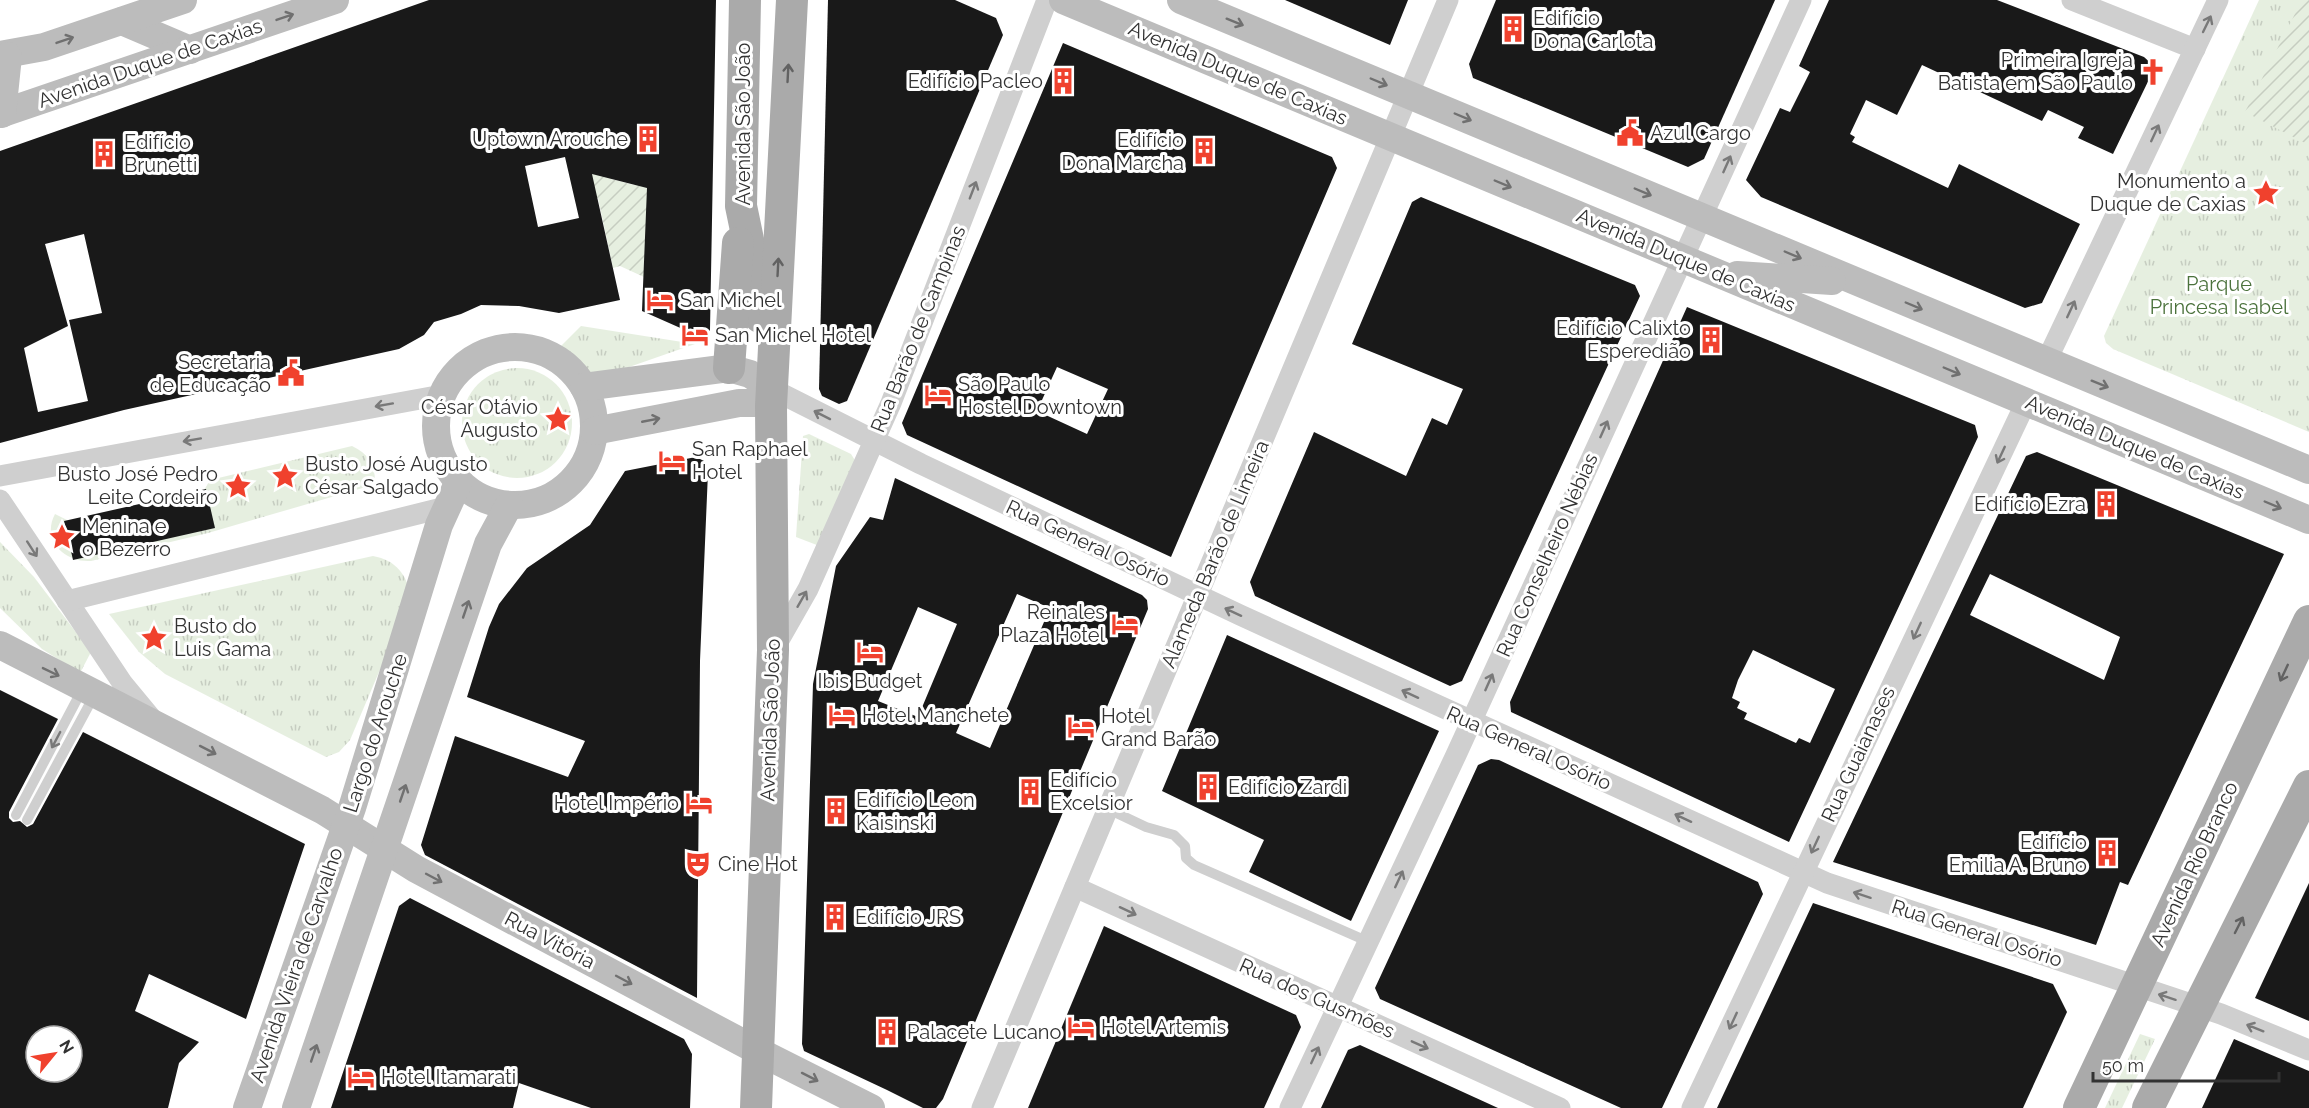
<svg xmlns="http://www.w3.org/2000/svg" width="2309" height="1108" font-family="Raleway,sans-serif">
<style>
.grass{fill:url(#grass-tufts)}
.garden{fill:url(#garden-furrows)}
.building{fill:#191919;fill-rule:evenodd}
.lines{fill:none;stroke-linecap:round;stroke-linejoin:round}
.lane{stroke:#cfcfcf;stroke-width:10}
.street{stroke:#cfcfcf;stroke-width:21}
.secondary{stroke:#bcbcbc;stroke-width:28}
.primary{stroke:#aaa;stroke-width:32}
.oneway{stroke:#707070}
.oneway2{stroke:#797979}
.oneway3{stroke:#626262}
.labels{text-anchor:middle;dominant-baseline:central;stroke-width:6;stroke-linejoin:round;paint-order:stroke}
.poi-label{font-size:20px;fill:#323232;stroke:#fff;text-anchor:start}
.street-label{font-size:20px;fill:#323232;stroke:#fff}
.park-label{font-size:20px;fill:#4b723c;stroke:#fff}
</style>
<defs>
<pattern id="grass-tufts" width="24" height="20" patternUnits="userSpaceOnUse" patternTransform="scale(1.5)"><rect width="24" height="20" fill="#e6efe0"/><path d="M3 7l-1-3M5 7V3M7 7l1-3M15 17l-1-3M17 17v-4M19 17l1-3" fill="none" stroke="#c6cdc1"/></pattern>
<pattern id="garden-furrows" width="10" height="10" patternUnits="userSpaceOnUse" patternTransform="scale(1.5)"><rect width="10" height="10" fill="#e6efe0"/><path d="M-1 1l2-2M0 10L10 0M9 11l2-2" fill="none" stroke="#c6cdc1"/></pattern>
</defs>
<rect width="100%" height="100%" fill="#fff"/>
<g class="grass">
<polygon points="2259,0 2309,0 2309,432 2113,349 2106,343 2104,336"/>
<polygon points="581,326 695,344 592,380 575,362 557,350"/>
<circle cx="517" cy="423" r="55"/>
<polygon points="809,434 851,454 856,462 822,547 796,537 803,436"/>
<path d="M 352,446 C 369,454 376,466 375,485 L 368,494 L 366,487 L 208,533 L 91,561 C 65,563 41,540 55,514 L 79,526 L 203,492 L 210,480 Z"/>
<polygon points="0,542 34,577 91,652 80,673 42,649 0,608"/>
<path d="M 373,556 C 396,560 407,575 411,597 L 350,740 L 339,752 L 326,757 L 165,674 L 139,652 L 109,614 Z"/>
<polygon points="2140,1034 2155,1039 2122,1108 2105,1108"/>
</g>
<g class="garden">
<polygon points="2302,0 2309,0 2309,145 2245,112"/>
<polygon points="551,92 608,167 611,179 634,185 712,189 644,277 620,266 613,268 598,198 573,191"/>
</g>
<g class="building">
<path d="M 429,0 L 716,0 L 710,330 L 703,338 L 642,311 L 647,188 L 592,174 L 620,300 L 559,313 L 519,306 L 481,305 L 461,314 L 434,322 L 424,335 L 399,349 L 124,410 L 0,443 L 0,151 ZM 565,157 L 579,218 L 538,227 L 525,166 ZM 84,234 L 102,313 L 69,320 L 88,401 L 38,412 L 24,348 L 68,326 L 45,244 Z"/>
<polygon points="828,0 955,0 996,18 1003,35 847,401 839,404 822,396 819,389"/>
<polygon points="1285,0 1408,0 1390,45"/>
<polygon points="1496,0 1775,0 1704,159 1688,167 1473,78 1469,64"/>
<polygon points="1829,0 1997,0 2144,57 2155,67 2113,154 2078,138 2084,127 2048,110 2042,121 1922,65 1897,115 1866,100 1850,134 1855,137 1852,142 1948,188 1959,164 2080,224 2042,303 2025,308 1761,197 1746,180 1780,108 1790,112 1810,72 1799,66"/>
<path d="M 1063,43 L 1332,157 L 1337,168 L 1171,557 L 907,435 L 902,423 ZM 1057,367 L 1108,389 L 1087,434 L 1037,411 Z"/>
<polygon points="1421,197 1635,285 1640,296 1462,681 1450,686 1255,596 1250,582 1314,432 1406,476 1432,418 1447,425 1463,389 1352,344 1412,202"/>
<path d="M 1687,307 L 1975,425 L 1978,437 L 1789,842 L 1511,712 L 1510,702 ZM 1753,650 L 1835,689 L 1810,743 L 1799,738 L 1796,743 L 1744,719 L 1747,713 L 1737,708 L 1740,702 L 1732,698 L 1738,680 Z"/>
<path d="M 2037,452 L 2284,554 L 2128,885 L 2120,882 L 2096,945 L 1833,862 L 2026,456 ZM 1990,574 L 2120,637 L 2104,680 L 1970,615 Z"/>
<polygon points="696,457 704,461 708,472 700,661 697,998 425,855 421,845 455,736 568,777 585,741 467,697 489,627 499,604 527,568 590,525 625,471"/>
<path d="M 895,478 L 1142,595 L 1147,600 L 1148,609 L 943,1099 L 936,1108 L 923,1108 L 887,1090 L 804,1051 L 802,1044 L 813,684 L 836,566 L 870,517 L 883,520 ZM 1017,594 L 1050,608 L 990,748 L 956,733 ZM 918,607 L 957,624 L 918,717 L 878,701 Z"/>
<polygon points="206,489 215,528 73,560 64,521"/>
<polygon points="1227,635 1439,731 1351,921 1249,872 1264,840 1162,791"/>
<path d="M 0,690 L 58,719 L 9,812 L 9,818 L 13,822 L 20,821 L 27,827 L 33,824 L 83,732 L 305,844 L 246,1019 L 149,974 L 135,1011 L 199,1042 L 179,1063 L 168,1108 L 0,1108 ZM 36,1036 L 72,1036 L 72,1072 L 36,1072 Z"/>
<polygon points="1491,759 1499,760 1758,882 1763,894 1662,1108 1621,1108 1380,999 1375,988 1438,852 1478,765"/>
<polygon points="2309,883 2309,1021 2255,998"/>
<polygon points="410,898 684,1039 692,1054 690,1108 591,1108 519,1083 513,1108 331,1108 399,906"/>
<polygon points="1813,903 2053,984 2067,1012 2023,1108 1717,1108"/>
<polygon points="1104,926 1296,1015 1301,1027 1264,1108 1028,1108"/>
<polygon points="2234,1039 2309,1071 2309,1108 2202,1108"/>
<polygon points="1360,1045 1498,1108 1321,1108 1348,1050"/>
</g>
<g class="lines">
<g class="lane">
<polyline points="1108,809 1146,827 1174,835 1185,846 1186,858 1194,865 1369,942"/>
<polyline points="16,815 83,688"/>
<polyline points="27,820 95,694"/>
</g>
<g class="street">
<polyline points="2072,0 2195,49"/>
<polyline points="2046,362 2218,0"/>
<polyline points="772,389 921,464 1240,615 1827,883 2221,1014 2309,1050"/>
<polyline points="0,476 442,395"/>
<polyline points="0,500 123,684 152,719"/>
<polyline points="67,601 446,507"/>
<polyline points="775,647 808,589 891,403 1047,0"/>
<polyline points="1075,887 1560,1108"/>
<polyline points="982,1108 1448,0"/>
<polyline points="1290,1108 1456,755 1801,0"/>
<polyline points="1692,1108 2026,402"/>
</g>
<g class="secondary">
<polyline points="1063,0 2309,520"/>
<polyline points="1181,0 2309,470"/>
<polyline points="122,21 190,50"/>
<polyline points="0,55 44,47 183,0"/>
<polyline points="0,114 335,0"/>
<polyline points="2,114 8,56"/>
<polyline points="1737,275 1832,281"/>
<circle cx="515" cy="426" r="79"/>
<polyline points="584,387 729,368 750,374 772,389"/>
<polyline points="594,431 739,403 758,403 771,406"/>
<polyline points="0,645 322,810 416,869 758,1051 871,1108"/>
<polyline points="247,1108 352,808 439,525 459,481"/>
<polyline points="296,1108 488,544 509,505"/>
</g>
<g class="primary">
<polyline points="745,0 741,206 757,283 760,317"/>
<polyline points="729,368 738,243"/>
<polyline points="756,1108 773,650 771,406 792,0"/>
<polyline points="2079,1108 2309,621"/>
<polyline points="2148,1108 2309,786"/>
</g>
</g>
<defs><path id="oneway-shaft" d="M-6 0H5M1.5-3L5.5 0L1.5 3" fill="none" stroke-width="1.6" stroke-linecap="round" stroke-linejoin="round" transform="scale(1.5)"/></defs>
<g class="oneway">
<use href="#oneway-shaft" transform="translate(285 17) rotate(-19)"/>
<use href="#oneway-shaft" transform="translate(1235 22) rotate(22)"/>
<use href="#oneway-shaft" transform="translate(65 40) rotate(-19)"/>
<use href="#oneway-shaft" transform="translate(1379 82) rotate(23)"/>
<use href="#oneway-shaft" transform="translate(1463 117) rotate(23)"/>
<use href="#oneway-shaft" transform="translate(1503 184) rotate(23)"/>
<use href="#oneway-shaft" transform="translate(1643 192) rotate(23)"/>
<use href="#oneway-shaft" transform="translate(1793 255) rotate(23)"/>
<use href="#oneway-shaft" transform="translate(1914 306) rotate(23)"/>
<use href="#oneway-shaft" transform="translate(1952 371) rotate(23)"/>
<use href="#oneway-shaft" transform="translate(2100 384) rotate(22)"/>
<use href="#oneway-shaft" transform="translate(651 420) rotate(-11)"/>
<use href="#oneway-shaft" transform="translate(2273 505) rotate(23)"/>
<use href="#oneway-shaft" transform="translate(466 609) rotate(-71)"/>
<use href="#oneway-shaft" transform="translate(51 672) rotate(26)"/>
<use href="#oneway-shaft" transform="translate(208 750) rotate(27)"/>
<use href="#oneway-shaft" transform="translate(403 793) rotate(-71)"/>
<use href="#oneway-shaft" transform="translate(434 878) rotate(28)"/>
<use href="#oneway-shaft" transform="translate(624 980) rotate(28)"/>
<use href="#oneway-shaft" transform="translate(314 1053) rotate(-71)"/>
<use href="#oneway-shaft" transform="translate(810 1077) rotate(27)"/>
</g>
<g class="oneway2">
<use href="#oneway-shaft" transform="translate(2207 24) rotate(-64)"/>
<use href="#oneway-shaft" transform="translate(2155 133) rotate(-65)"/>
<use href="#oneway-shaft" transform="translate(1727 164) rotate(-66)"/>
<use href="#oneway-shaft" transform="translate(973 190) rotate(-69)"/>
<use href="#oneway-shaft" transform="translate(2071 309) rotate(-65)"/>
<use href="#oneway-shaft" transform="translate(384 405) rotate(170)"/>
<use href="#oneway-shaft" transform="translate(822 415) rotate(-153)"/>
<use href="#oneway-shaft" transform="translate(1604 429) rotate(-66)"/>
<use href="#oneway-shaft" transform="translate(192 440) rotate(170)"/>
<use href="#oneway-shaft" transform="translate(2001 455) rotate(115)"/>
<use href="#oneway-shaft" transform="translate(32 549) rotate(57)"/>
<use href="#oneway-shaft" transform="translate(802 599) rotate(-60)"/>
<use href="#oneway-shaft" transform="translate(1233 612) rotate(-155)"/>
<use href="#oneway-shaft" transform="translate(1917 631) rotate(115)"/>
<use href="#oneway-shaft" transform="translate(1489 682) rotate(-66)"/>
<use href="#oneway-shaft" transform="translate(1410 694) rotate(-155)"/>
<use href="#oneway-shaft" transform="translate(56 740) rotate(118)"/>
<use href="#oneway-shaft" transform="translate(1683 818) rotate(-155)"/>
<use href="#oneway-shaft" transform="translate(1815 845) rotate(115)"/>
<use href="#oneway-shaft" transform="translate(1399 879) rotate(-65)"/>
<use href="#oneway-shaft" transform="translate(1862 895) rotate(-162)"/>
<use href="#oneway-shaft" transform="translate(1128 911) rotate(25)"/>
<use href="#oneway-shaft" transform="translate(2167 997) rotate(-162)"/>
<use href="#oneway-shaft" transform="translate(1733 1021) rotate(115)"/>
<use href="#oneway-shaft" transform="translate(2255 1028) rotate(-158)"/>
<use href="#oneway-shaft" transform="translate(1420 1045) rotate(24)"/>
<use href="#oneway-shaft" transform="translate(1315 1055) rotate(-65)"/>
</g>
<g class="oneway3">
<use href="#oneway-shaft" transform="translate(788 73) rotate(-87)"/>
<use href="#oneway-shaft" transform="translate(778 267) rotate(-87)"/>
<use href="#oneway-shaft" transform="translate(2284 673) rotate(115)"/>
<use href="#oneway-shaft" transform="translate(2239 925) rotate(-63)"/>
</g>
<defs>
<symbol id="building-bare" viewBox="-9 -9 18 18"><path d="M-4-6H4V6H1V3H-1V6H-4ZM-2.5-4.3h1.7v1.8h-1.7ZM.8-4.3h1.7v1.8H.8ZM-2.5-1h1.7V.8h-1.7ZM.8-1h1.7V.8H.8Z" fill="#f0412d" stroke="#fff" stroke-width="2.5" paint-order="stroke"/></symbol>
<symbol id="church-bare" viewBox="-9 -9 18 18"><path d="M-1.2-6h2.4v3.5h3.3v2.4h-3.3V6h-2.4V-.1h-3.3v-2.4h3.3Z" fill="#f0412d" stroke="#fff" stroke-width="2.5" paint-order="stroke"/></symbol>
<symbol id="civic-bare" viewBox="-9 -9 18 18"><path d="M-.6-6.5H3V-4.5H.6V-3L4-1V1h2V6H-6V1h2V-1L-.6-3ZM-1.2 2.5V6h2.4V2.5Z" fill="#f0412d" stroke="#fff" stroke-width="2.5" paint-order="stroke"/></symbol>
<symbol id="sight-bare" viewBox="-9 -9 18 18"><path d="M0-6L1.8-2.2L6-1.7L2.9 1.2L3.7 5.4L0 3.3L-3.7 5.4L-2.9 1.2L-6-1.7L-1.8-2.2Z" fill="#f0412d" stroke="#fff" stroke-width="2.5" paint-order="stroke"/></symbol>
<symbol id="hotel-bare" viewBox="-9 -9 18 18"><path d="M-6-4.5h1.5V1H6V5H4.5V3h-9V5H-6ZM-4 0a1.8 1.8 0 1 1 3.6 0ZM.5 0V-2.5h3Q6-2.5 6 0Z" fill="#f0412d" stroke="#fff" stroke-width="2.5" paint-order="stroke"/></symbol>
<symbol id="theatre-bare" viewBox="-9 -9 18 18"><path d="M-5-5.5Q0-4 5-5.5V0Q5 5 0 6Q-5 5-5 0ZM-3.3-2.5H-1v1.5H-3.3ZM1-2.5H3.3v1.5H1ZM-2.8 1Q0 5.5 2.8 1Z" fill="#f0412d" stroke="#fff" stroke-width="2.5" paint-order="stroke"/></symbol>
</defs>
<g fill-rule="evenodd">
<use href="#building-bare" x="1494" y="10" width="38" height="38"/>
<use href="#church-bare" x="2134" y="53" width="38" height="38"/>
<use href="#building-bare" x="1044" y="62" width="38" height="38"/>
<use href="#civic-bare" x="1611" y="114" width="38" height="38"/>
<use href="#building-bare" x="629" y="120" width="38" height="38"/>
<use href="#building-bare" x="1185" y="132" width="38" height="38"/>
<use href="#building-bare" x="85" y="135" width="38" height="38"/>
<use href="#sight-bare" x="2247" y="174" width="38" height="38"/>
<use href="#hotel-bare" x="641" y="281" width="38" height="38"/>
<use href="#hotel-bare" x="676" y="316" width="38" height="38"/>
<use href="#building-bare" x="1692" y="321" width="38" height="38"/>
<use href="#civic-bare" x="272" y="354" width="38" height="38"/>
<use href="#hotel-bare" x="919" y="376" width="38" height="38"/>
<use href="#sight-bare" x="539" y="400" width="38" height="38"/>
<use href="#hotel-bare" x="653" y="442" width="38" height="38"/>
<use href="#sight-bare" x="266" y="457" width="38" height="38"/>
<use href="#sight-bare" x="219" y="467" width="38" height="38"/>
<use href="#building-bare" x="2087" y="485" width="38" height="38"/>
<use href="#sight-bare" x="43" y="518" width="38" height="38"/>
<use href="#hotel-bare" x="1106" y="605" width="38" height="38"/>
<use href="#sight-bare" x="135" y="619" width="38" height="38"/>
<use href="#hotel-bare" x="851" y="633" width="38" height="38"/>
<use href="#hotel-bare" x="823" y="696" width="38" height="38"/>
<use href="#hotel-bare" x="1062" y="708" width="38" height="38"/>
<use href="#building-bare" x="1189" y="768" width="38" height="38"/>
<use href="#building-bare" x="1011" y="773" width="38" height="38"/>
<use href="#hotel-bare" x="680" y="784" width="38" height="38"/>
<use href="#building-bare" x="817" y="792" width="38" height="38"/>
<use href="#building-bare" x="2088" y="834" width="38" height="38"/>
<use href="#theatre-bare" x="679" y="845" width="38" height="38"/>
<use href="#building-bare" x="816" y="898" width="38" height="38"/>
<use href="#hotel-bare" x="1062" y="1008" width="38" height="38"/>
<use href="#building-bare" x="868" y="1013" width="38" height="38"/>
<use href="#hotel-bare" x="342" y="1058" width="38" height="38"/>
</g>
<g class="labels">
<g class="poi-label">
<text x="1533" y="18">Edifício<tspan x="1533" dy="23">Dona Carlota</tspan></text>
<text x="2133" y="60" text-anchor="end">Primeira Igreja<tspan x="2133" dy="23">Batista em São Paulo</tspan></text>
<text x="1043" y="81" text-anchor="end">Edifício Pacleo</text>
<text x="1650" y="133">Azul Cargo</text>
<text x="628" y="139" text-anchor="end">Uptown Arouche</text>
<text x="1184" y="140" text-anchor="end">Edifício<tspan x="1184" dy="23">Dona Marcha</tspan></text>
<text x="124" y="142">Edifício<tspan x="124" dy="23">Brunetti</tspan></text>
<text x="2246" y="181" text-anchor="end">Monumento a<tspan x="2246" dy="23">Duque de Caxias</tspan></text>
<text x="680" y="300">San Michel</text>
<text x="1691" y="328" text-anchor="end">Edifício Calixto<tspan x="1691" dy="23">Esperedião</tspan></text>
<text x="715" y="335">San Michel Hotel</text>
<text x="271" y="362" text-anchor="end">Secretaria<tspan x="271" dy="23">de Educação</tspan></text>
<text x="958" y="384">São Paulo<tspan x="958" dy="23">Hostel Downtown</tspan></text>
<text x="538" y="407" text-anchor="end">César Otávio<tspan x="538" dy="23">Augusto</tspan></text>
<text x="692" y="449">San Raphael<tspan x="692" dy="23">Hotel</tspan></text>
<text x="305" y="464">Busto José Augusto<tspan x="305" dy="23">César Salgado</tspan></text>
<text x="218" y="474" text-anchor="end">Busto José Pedro<tspan x="218" dy="23">Leite Cordeiro</tspan></text>
<text x="2086" y="504" text-anchor="end">Edifício Ezra</text>
<text x="82" y="526">Menina e<tspan x="82" dy="23">o Bezerro</tspan></text>
<text x="1105" y="612" text-anchor="end">Reinales<tspan x="1105" dy="23">Plaza Hotel</tspan></text>
<text x="174" y="626">Busto do<tspan x="174" dy="23">Luis Gama</tspan></text>
<text x="870" y="681" text-anchor="middle">Ibis Budget</text>
<text x="862" y="715">Hotel Manchete</text>
<text x="1101" y="716">Hotel<tspan x="1101" dy="23">Grand Barão</tspan></text>
<text x="1050" y="780">Edifício<tspan x="1050" dy="23">Excelsior</tspan></text>
<text x="1228" y="787">Edifício Zardi</text>
<text x="856" y="800">Edifício Leon<tspan x="856" dy="23">Kaisinski</tspan></text>
<text x="679" y="803" text-anchor="end">Hotel Império</text>
<text x="2087" y="842" text-anchor="end">Edifício<tspan x="2087" dy="23">Emilia A. Bruno</tspan></text>
<text x="718" y="864">Cine Hot</text>
<text x="855" y="917">Edifício JRS</text>
<text x="1101" y="1027">Hotel Artemis</text>
<text x="907" y="1032">Palacete Lucano</text>
<text x="381" y="1077">Hotel Itamarati</text>
</g>
<g class="street-label">
<text transform="translate(150 63) rotate(-19)">Avenida Duque de Caxias</text>
<text transform="translate(1238 73) rotate(23)">Avenida Duque de Caxias</text>
<text transform="translate(743 124) rotate(-90)">Avenida São João</text>
<text transform="translate(1686 260) rotate(23)">Avenida Duque de Caxias</text>
<text transform="translate(918 329) rotate(-68)">Rua Barão de Campinas</text>
<text transform="translate(2135 447) rotate(23)">Avenida Duque de Caxias</text>
<text transform="translate(1088 543) rotate(25)">Rua General Osório</text>
<text transform="translate(1215 554) rotate(-67)">Alameda Barão de Limeira</text>
<text transform="translate(1547 555) rotate(-66)">Rua Conselheiro Nébias</text>
<text transform="translate(770 720) rotate(-88)">Avenida São João</text>
<text transform="translate(375 733) rotate(-72)">Largo do Arouche</text>
<text transform="translate(1529 748) rotate(24)">Rua General Osório</text>
<text transform="translate(1858 754) rotate(-65)">Rua Guaianases</text>
<text transform="translate(2194 864) rotate(-65)">Avenida Rio Branco</text>
<text transform="translate(1977 933) rotate(18)">Rua General Osório</text>
<text transform="translate(550 940) rotate(28)">Rua Vitória</text>
<text transform="translate(296 965) rotate(-71)">Avenida Vieira de Carvalho</text>
<text transform="translate(1317 998) rotate(24)">Rua dos Gusmões</text>
</g>
<g class="park-label">
<text x="2219" y="284">Parque<tspan x="2219" dy="23">Princesa Isabel</tspan></text>
</g>
</g>
<g transform="translate(54 1054) rotate(60)"><circle r="28" fill="#ffffff" stroke="#adadad" stroke-width="1.5"/>
<path d="M0-4.5L10 22L0 15L-10 22Z" fill="#f0412d"/>
<text y="-9" font-size="16" font-weight="bold" text-anchor="middle" fill="#323232">N</text>
</g>
<path d="M2093 1072v9h186v-9" fill="none" stroke="#323232" stroke-width="3"/>
<text x="2102" y="1072" font-size="18" fill="#323232" stroke="#ffffff" stroke-width="4.5" paint-order="stroke">50 m</text>
</svg>
